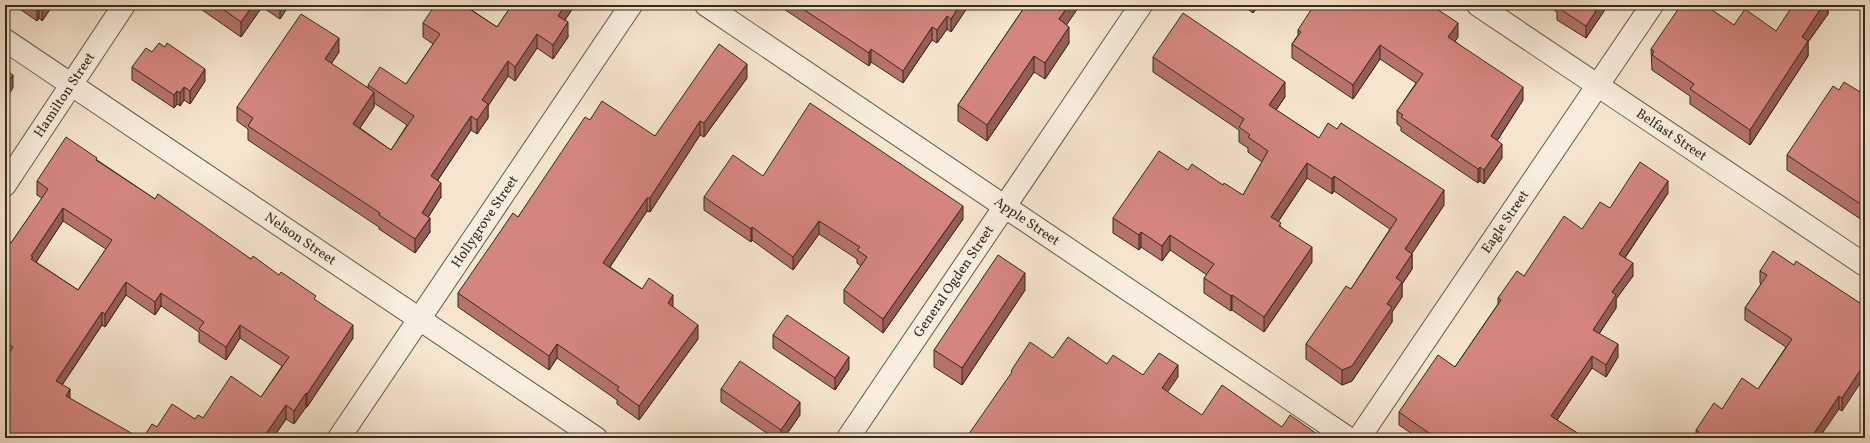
<svg xmlns="http://www.w3.org/2000/svg" width="1870" height="443" font-family="Vollkorn,serif">
<style>
.lines{fill:none;stroke-linecap:round;stroke-linejoin:round}
.minor-casing{stroke:#655949;stroke-width:24}
.minor{stroke:#f9eedf;stroke-width:22}
.wall{fill:#b6736c;stroke:#352a1d;fill-rule:evenodd}
.shaded-wall{fill:#945e58;stroke:#352a1d}
.building{fill:#d4867e;stroke:#352a1d;fill-rule:evenodd}
.labels{text-anchor:middle;dominant-baseline:central;stroke-width:4;stroke-linejoin:round;paint-order:stroke}
.street-label{font-size:14px;fill:#352a1d;stroke:#f9eedf}
</style>
<rect width="100%" height="100%" fill="#f6e5ce"/>
<filter id="stains"><feTurbulence type="fractalNoise" baseFrequency=".005" numOctaves="4"/><feColorMatrix values="0 0 0 0 .2 0 0 0 0 .09 0 0 0 0 .02 0 0 0 .5 -.17"/></filter>
<radialGradient id="worn" r=".72"><stop offset=".6" stop-color="#630" stop-opacity="0"/><stop offset="1" stop-color="#630" stop-opacity=".3"/></radialGradient>
<g class="lines">
<defs>
<g id="minor">
<path id="s1" d="M 706,5 L 1348,438"/>
<path id="s2" d="M 1478,5 L 1865,265"/>
<path id="s3" d="M 5,40 L 596,438"/>
<path id="s4" d="M 5,185 L 124,5"/>
<path id="s5" d="M 339,438 L 631,5"/>
<path id="s6" d="M 848,438 L 1141,5"/>
<path id="s7" d="M 1359,438 L 1652,5"/>
</g>
</defs>
<use href="#minor" class="minor-casing"/>
<use href="#minor" class="minor"/>
</g>
<g class="wall">
<polygon points="14,5 53,5 42,21 39,18 37,21"/>
<polygon points="195,5 289,5 280,19 262,7 241,37"/>
<path d="M 468,5 L 467,7 L 497,27 L 512,5 L 575,5 L 565,20 L 568,37 L 553,59 L 537,48 L 515,81 L 508,76 L 488,106 L 488,118 L 477,134 L 471,130 L 438,180 L 441,197 L 428,217 L 430,232 L 415,253 L 379,229 L 379,227 L 248,140 L 248,129 L 237,121 L 237,107 L 339,52 L 331,64 L 368,88 L 368,85 L 406,84 L 433,44 L 423,37 L 423,23 ZM 374,103 L 407,125 L 391,150 L 360,128 L 374,107 Z"/>
<polygon points="778,5 969,5 951,32 947,29 937,43 932,40 903,83 871,62 869,66"/>
<polygon points="1026,5 1080,5 1066,25 1069,43 1045,79 1034,72 987,141 958,121 958,105"/>
<polygon points="1242,5 1259,5 1253,13"/>
<polygon points="1547,5 1608,5 1586,38 1557,20 1557,12"/>
<polygon points="1828,5 1828,14 1808,42 1808,56 1750,145 1690,104 1690,96 1652,70 1651,49 1734,25 1776,31"/>
<polygon points="1298,30 1458,37 1455,41 1523,100 1497,141 1502,158 1484,184 1480,181 1478,183 1401,131 1401,127 1397,124 1397,111 1416,83 1380,59 1353,99 1292,58 1292,44 1298,35"/>
<polygon points="152,52 205,81 190,104 184,100 180,106 177,104 174,108 132,80 132,67"/>
<polygon points="1153,57 1285,97 1276,110 1319,138 1444,205 1412,253 1412,269 1402,284 1402,297 1392,312 1392,322 1352,381 1342,385 1306,359 1306,344 1351,289 1390,229 1334,191 1332,194 1307,178 1278,222 1281,227 1312,262 1264,332 1232,310 1231,311 1204,293 1204,278 1207,275 1170,250 1162,261 1141,247 1139,250 1113,233 1113,218 1188,170 1223,185 1243,195 1262,162 1248,152 1248,148 1239,142 1239,130 1153,72"/>
<polygon points="747,78 704,137 700,135 650,212 647,211 610,267 642,289 673,307 698,339 639,420 617,404 617,400 557,358 549,370 458,307 458,293 518,217 590,120 655,136"/>
<polygon points="1839,90 1865,95 1865,222 1787,170 1787,155"/>
<path d="M 97,160 L 155,199 L 251,259 L 316,301 L 353,338 L 307,407 L 306,407 L 294,424 L 286,419 L 273,438 L 143,438 L 157,427 L 203,418 L 261,397 L 282,366 L 240,338 L 226,360 L 199,342 L 199,332 L 161,306 L 155,315 L 126,295 L 105,327 L 102,325 L 62,385 L 5,438 L 7,356 L 5,355 L 5,249 L 11,243 L 42,198 L 37,195 L 37,181 ZM 63,221 L 106,249 L 78,290 L 36,262 Z"/>
<polygon points="763,176 963,219 883,333 844,303 844,290 861,266 857,263 857,259 819,234 793,270 752,240 751,242 704,210 704,197"/>
<polygon points="1668,193 1625,258 1633,276 1616,299 1616,308 1599,334 1618,357 1606,377 1592,368 1557,420 1585,438 1418,438 1399,425 1399,412 1455,367 1498,304 1498,298 1524,276 1582,229 1610,208"/>
<polygon points="1794,265 1863,305 1842,411 1839,409 1696,437 1696,430 1722,409 1758,389 1786,347 1745,320 1745,308 1761,284 1760,283 1760,271"/>
<polygon points="1025,290 962,385 934,367 934,350"/>
<polygon points="773,335 849,369 835,390 773,348"/>
<polygon points="721,389 800,415 784,438 774,438 721,402"/>
</g>
<g class="shaded-wall">
<polygon points="44,5 53,5 42,21 42,8"/>
<polygon points="253,5 262,5 262,7 241,37 241,22"/>
<polygon points="280,5 289,5 280,19"/>
<polygon points="460,5 468,5 460,16"/>
<polygon points="565,5 575,5 558,30 558,16"/>
<polygon points="960,5 969,5 951,32 951,19"/>
<polygon points="1069,5 1080,5 1059,36 1059,19"/>
<polygon points="1253,5 1259,5 1253,13"/>
<polygon points="1600,5 1608,5 1586,38 1586,26"/>
<polygon points="1823,5 1828,5 1828,14 1808,42 1808,56 1750,145 1750,130 1802,37"/>
<polygon points="39,6 39,18 37,21 37,8"/>
<polygon points="947,16 947,29 937,43 937,30"/>
<polygon points="568,22 568,37 553,59 553,45"/>
<polygon points="1458,23 1458,37 1448,51 1448,37"/>
<polygon points="932,27 932,40 903,83 903,71"/>
<polygon points="1069,27 1069,43 1045,79 1045,63"/>
<polygon points="537,34 537,48 515,81 515,67"/>
<polygon points="339,38 339,52 325,73 325,59"/>
<polygon points="1380,45 1380,59 1353,99 1353,85"/>
<polygon points="871,49 871,62 869,66 869,53"/>
<polygon points="1034,56 1034,72 987,141 987,125"/>
<polygon points="508,61 508,76 488,106 488,118 477,134 477,120 482,100"/>
<polygon points="747,64 747,78 704,137 704,123"/>
<polygon points="205,69 205,81 190,104 190,91"/>
<polygon points="13,75 13,88 5,100 5,87"/>
<polygon points="1285,82 1285,97 1269,120 1269,105"/>
<polygon points="184,87 184,100 180,106 180,93"/>
<polygon points="1523,87 1523,100 1491,150 1491,136"/>
<polygon points="177,91 177,104 174,108 174,95"/>
<polygon points="374,92 374,107 353,138 353,124"/>
<polygon points="471,116 471,130 431,190 431,176"/>
<polygon points="700,121 700,135 650,212 650,198"/>
<polygon points="1502,144 1502,158 1484,184 1484,170"/>
<polygon points="1307,163 1307,178 1271,232 1271,217"/>
<polygon points="1480,167 1480,181 1478,183 1478,169"/>
<polygon points="1334,176 1334,191 1332,194 1332,179"/>
<polygon points="1668,181 1668,193 1619,266 1619,254"/>
<polygon points="441,183 441,197 422,227 422,213"/>
<polygon points="1444,190 1444,205 1405,264 1405,249"/>
<polygon points="647,198 647,211 603,277 603,263"/>
<polygon points="963,206 963,219 883,333 883,319"/>
<polygon points="63,208 63,221 33,267 31,256"/>
<polygon points="430,218 430,232 415,253 415,239"/>
<polygon points="819,221 819,234 793,270 793,257"/>
<polygon points="752,227 752,240 751,242 751,229"/>
<polygon points="1141,232 1141,247 1139,250 1139,235"/>
<polygon points="1170,235 1170,250 1162,261 1162,246"/>
<polygon points="1312,247 1312,262 1264,332 1264,317"/>
<polygon points="1412,254 1412,269 1402,284 1402,297 1392,312 1392,322 1352,381 1342,385 1342,370 1387,304 1396,278"/>
<polygon points="1633,263 1633,276 1616,299 1616,308 1593,343 1593,330 1612,292"/>
<polygon points="1025,273 1025,290 962,385 962,368"/>
<polygon points="126,282 126,295 105,327 105,314"/>
<polygon points="161,293 161,306 155,315 155,302"/>
<polygon points="673,295 673,309 668,303"/>
<polygon points="1232,295 1232,310 1231,311 1231,296"/>
<polygon points="102,312 102,325 56,394 56,381"/>
<polygon points="240,325 240,338 226,360 226,347"/>
<polygon points="353,325 353,338 307,407 307,394"/>
<polygon points="698,325 698,339 639,420 639,406"/>
<polygon points="557,344 557,358 549,370 549,356"/>
<polygon points="1618,344 1618,357 1606,377 1606,365"/>
<polygon points="1592,356 1592,368 1551,429 1551,416"/>
<polygon points="849,357 849,369 835,390 835,378"/>
<polygon points="1865,363 1865,376 1842,411 1842,398"/>
<polygon points="1178,365 1178,377 1162,400 1162,388"/>
<polygon points="70,389 70,403 66,396"/>
<polygon points="306,393 306,407 294,424 294,411"/>
<polygon points="1839,396 1839,409 1819,438 1811,438"/>
<polygon points="800,402 800,415 784,438 781,438 781,430"/>
<polygon points="286,405 286,419 273,438 263,438"/>
</g>
<g class="building">
<polygon points="33,5 44,5 42,8 39,6 37,8"/>
<polygon points="217,5 253,5 241,22"/>
<polygon points="435,5 463,5 497,27 512,5 565,5 558,16 568,22 553,45 537,34 515,67 508,61 482,100 488,104 477,120 471,116 431,176 441,183 422,213 430,218 415,239 379,215 380,213 248,126 253,118 237,107 301,14 339,38 325,59 374,92 353,124 391,150 414,116 368,85 380,67 406,84 440,34 423,23"/>
<polygon points="797,5 960,5 951,19 947,16 937,30 932,27 903,71 871,49 869,53"/>
<polygon points="1026,5 1069,5 1059,19 1069,27 1045,63 1034,56 987,125 958,105"/>
<polygon points="1314,5 1419,5 1425,9 1428,5 1431,5 1458,23 1448,37 1523,87 1491,136 1502,144 1484,170 1480,167 1478,169 1401,117 1403,115 1397,111 1423,74 1380,45 1353,85 1292,44 1301,32 1298,30"/>
<polygon points="1559,5 1600,5 1586,26 1557,7"/>
<polygon points="1681,5 1705,5 1734,25 1745,9 1776,31 1793,5 1823,5 1802,37 1808,41 1750,130 1690,89 1694,84 1652,55 1654,51 1651,49"/>
<polygon points="1183,13 1285,82 1269,105 1319,138 1328,123 1337,129 1341,123 1444,190 1405,249 1412,254 1396,278 1402,282 1387,304 1392,307 1352,366 1342,370 1306,344 1346,286 1351,289 1397,219 1334,176 1332,179 1307,163 1271,217 1281,223 1279,226 1312,247 1264,317 1232,295 1231,296 1204,278 1214,264 1170,235 1162,246 1141,232 1139,235 1113,218 1159,151 1188,170 1192,164 1223,185 1224,183 1243,195 1268,151 1248,137 1250,135 1239,127 1244,119 1153,57"/>
<polygon points="159,43 165,47 167,43 205,69 190,91 184,87 180,93 177,91 174,95 132,67 146,48 152,52"/>
<polygon points="719,44 747,64 704,123 700,121 650,198 647,198 603,263 642,289 649,278 673,295 668,303 698,325 639,406 617,390 619,387 557,344 549,356 458,293 513,213 518,217 585,117 590,120 602,101 655,136"/>
<polygon points="5,70 13,75 5,87"/>
<polygon points="1844,82 1865,95 1865,207 1787,155 1833,86 1839,90"/>
<polygon points="810,103 963,206 883,319 844,290 867,257 857,250 860,247 819,221 793,257 752,227 751,229 704,197 733,155 763,176"/>
<path d="M 66,137 L 97,158 L 96,160 L 155,199 L 158,194 L 251,259 L 253,256 L 279,275 L 281,272 L 316,296 L 314,299 L 353,325 L 307,394 L 306,393 L 294,411 L 286,405 L 263,438 L 170,438 L 168,437 L 168,438 L 143,438 L 152,424 L 157,427 L 172,404 L 195,419 L 198,415 L 203,418 L 231,376 L 261,397 L 289,357 L 240,325 L 226,347 L 199,329 L 204,322 L 161,293 L 155,302 L 126,282 L 105,314 L 102,312 L 56,381 L 70,389 L 66,396 L 140,438 L 5,438 L 5,359 L 13,347 L 5,342 L 5,249 L 9,242 L 11,243 L 48,189 L 37,181 ZM 63,208 L 112,240 L 78,290 L 31,259 L 33,257 L 31,256 Z"/>
<polygon points="1640,162 1668,181 1619,254 1633,263 1612,292 1616,295 1593,330 1618,344 1606,365 1592,356 1551,416 1585,438 1436,438 1399,412 1438,355 1455,367 1501,300 1498,298 1517,271 1524,276 1564,216 1582,229 1600,202 1610,208"/>
<polygon points="1773,251 1794,265 1796,261 1863,305 1865,303 1865,363 1842,398 1839,396 1811,438 1695,438 1699,432 1696,430 1714,403 1722,409 1742,378 1758,389 1792,339 1745,308 1767,275 1760,271"/>
<polygon points="998,255 1025,273 962,368 934,350"/>
<polygon points="787,315 849,357 835,378 773,335"/>
<polygon points="1068,337 1107,364 1113,355 1143,375 1159,353 1178,365 1162,388 1202,415 1222,385 1282,427 1290,415 1317,434 1315,438 966,438 1012,372 1011,371 1030,342 1053,358"/>
<polygon points="740,361 800,402 781,430 721,389"/>
<polygon points="543,433 551,438 539,438"/>
</g>
<g class="labels">
<g class="street-label">
<text stroke="none"><textPath href="#s4" startOffset="108">Hamilton Street</textPath></text>
<text stroke="none"><textPath href="#s2" startOffset="233">Belfast Street</textPath></text>
<text stroke="none"><textPath href="#s5" startOffset="261">Hollygrove Street</textPath></text>
<text stroke="none"><textPath href="#s7" startOffset="261">Eagle Street</textPath></text>
<text stroke="none"><textPath href="#s1" startOffset="387">Apple Street</textPath></text>
<text stroke="none"><textPath href="#s3" startOffset="356">Nelson Street</textPath></text>
<text stroke="none"><textPath href="#s6" startOffset="189">General Ogden Street</textPath></text>
</g>
</g>
<rect width="1870" height="443" fill="none" stroke="#f6e5ce" stroke-width="20"/>
<rect x="6" y="6" width="1858" height="431" fill="none" stroke="#352a1d" stroke-width="2"/>
<rect x="10" y="10" width="1850" height="423" fill="none" stroke="#352a1d"/>
<rect width="100%" height="100%" filter="url(#stains)"/>
<rect width="100%" height="100%" fill="url(#worn)"/>
</svg>
